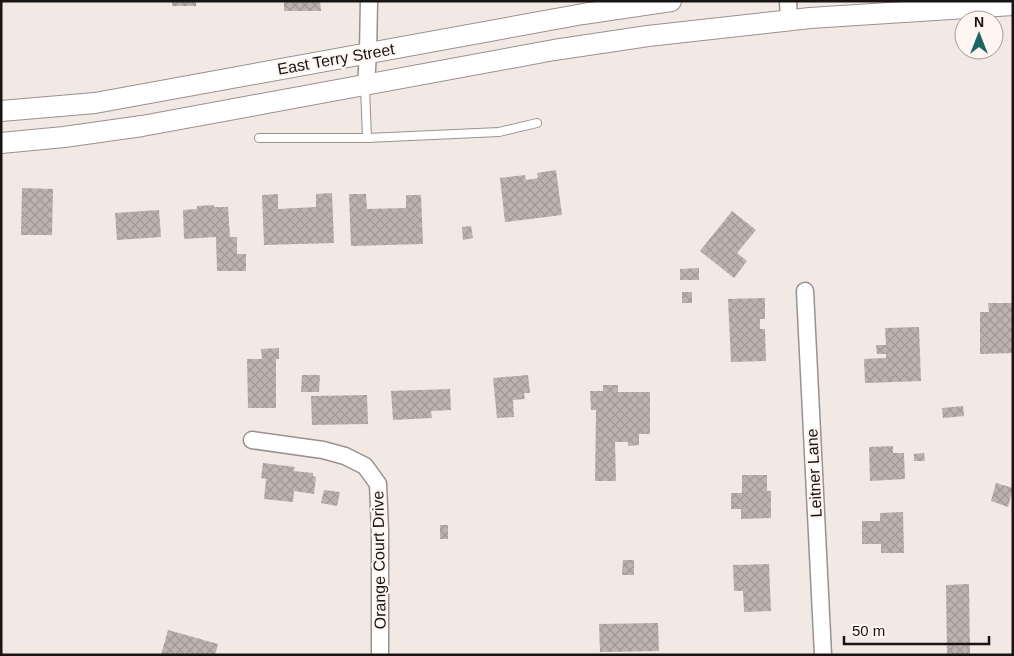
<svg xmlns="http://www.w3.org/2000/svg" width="1014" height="656" font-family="Helvetica,sans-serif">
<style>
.building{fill:url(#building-cross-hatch)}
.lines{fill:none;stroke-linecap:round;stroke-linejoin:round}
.service-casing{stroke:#9a918e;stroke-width:10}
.minor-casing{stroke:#9a918e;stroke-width:19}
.tertiary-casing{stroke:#9a918e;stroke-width:22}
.service{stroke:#fff;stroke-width:8}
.minor{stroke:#fff;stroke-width:16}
.tertiary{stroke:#fff;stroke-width:20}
.labels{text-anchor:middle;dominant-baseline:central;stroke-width:4.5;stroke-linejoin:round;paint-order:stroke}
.street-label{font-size:16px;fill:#181413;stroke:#fff5f1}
</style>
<defs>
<pattern id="building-cross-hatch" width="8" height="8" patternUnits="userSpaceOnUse" patternTransform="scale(1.25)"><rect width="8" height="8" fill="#bcb2af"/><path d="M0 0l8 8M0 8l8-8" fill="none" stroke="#a19896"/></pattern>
</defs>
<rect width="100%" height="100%" fill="#f2e8e4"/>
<g class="building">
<rect x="172" y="1" width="24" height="5"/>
<polygon points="284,1 320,1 321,11 284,11"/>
<polygon points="556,170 562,215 505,222 500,178 525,175 526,180 538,178 537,173"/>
<polygon points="22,188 53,189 52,235 21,235"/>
<polygon points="332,193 334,243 264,245 262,195 278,194 278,209 316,207 316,194"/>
<polygon points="349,194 366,194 367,209 406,208 406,195 421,195 423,244 351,246"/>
<polygon points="214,205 214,207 228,207 230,237 237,237 237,254 246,254 246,271 217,271 216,237 184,239 183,210 197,209 197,206"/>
<polygon points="159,210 161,237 117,240 115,213"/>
<polygon points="732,211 756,230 737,253 747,261 734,278 700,251"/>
<polygon points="471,226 473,238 463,240 462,227"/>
<polygon points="699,268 699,280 680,280 680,269"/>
<rect x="682" y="292" width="10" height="11"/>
<polygon points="765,298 765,319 760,319 760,329 765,329 766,361 731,362 728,299"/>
<polygon points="988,303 1013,303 1013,353 980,354 980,312 989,312"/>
<polygon points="919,327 921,381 865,383 864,359 886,358 886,354 877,354 876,345 886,345 885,328"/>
<polygon points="279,348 279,359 276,359 276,408 248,408 247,359 262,359 261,349"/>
<polygon points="302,375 320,375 319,392 301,392"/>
<polygon points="528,375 530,393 524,393 525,399 513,400 514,417 497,418 493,378"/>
<polygon points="603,385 618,385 618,392 650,392 650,434 639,434 639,445 628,446 628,442 615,442 616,481 595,481 596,410 591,410 590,391 603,391"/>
<polygon points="450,389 451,410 431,411 432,418 393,420 391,391"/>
<polygon points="367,395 368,424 312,425 311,396"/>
<polygon points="963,406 964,416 943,418 942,408"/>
<polygon points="893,446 893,453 904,453 905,479 870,481 869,447"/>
<polygon points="924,453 925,461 914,461 914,454"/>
<polygon points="263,463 295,467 294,471 313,473 313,476 316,477 314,494 294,491 293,502 264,499 266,479 261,478"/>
<polygon points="742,475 767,475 767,491 771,491 771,518 741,519 741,509 731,509 731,493 742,493"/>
<polygon points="996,483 1013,488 1008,507 991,501"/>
<polygon points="324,490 340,492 337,506 321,503"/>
<polygon points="903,512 904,553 881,553 881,544 862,544 862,521 880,521 880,513"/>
<rect x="440" y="525" width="8" height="14"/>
<polygon points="623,560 634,560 634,575 622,575"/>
<polygon points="769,564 771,611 744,612 743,591 734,591 733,565"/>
<polygon points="969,584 970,655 947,655 946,585"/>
<polygon points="658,623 659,651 600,652 599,624"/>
<polygon points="168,630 218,644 215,655 161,655"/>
</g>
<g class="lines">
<defs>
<g id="service">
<polyline points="365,87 367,138"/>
<polyline points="259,138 367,138 499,132 537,123"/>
</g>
<g id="minor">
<polyline points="788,1 789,20"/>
<polyline points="366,85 368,53 369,1"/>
<polyline points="805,291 823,655"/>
<polyline points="252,440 323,450 345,456 365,466 378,484 380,531 380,655"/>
</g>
<g id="tertiary">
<polyline points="1,111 95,103 583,14 671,1"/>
<polyline points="1,143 64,137 142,126 554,50 648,36 810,18 1013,5"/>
</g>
</defs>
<use href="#service" class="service-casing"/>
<use href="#minor" class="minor-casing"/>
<use href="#tertiary" class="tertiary-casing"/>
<use href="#service" class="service"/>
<use href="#minor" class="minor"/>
<use href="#tertiary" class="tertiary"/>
</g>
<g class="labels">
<g class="street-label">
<text transform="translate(336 59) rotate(-10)">East Terry Street</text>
<text transform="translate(814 473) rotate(-93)">Leitner Lane</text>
<text transform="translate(379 560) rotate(-91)">Orange Court Drive</text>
</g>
</g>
<rect width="1014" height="656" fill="none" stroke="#181413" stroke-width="5"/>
<g transform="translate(979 35)"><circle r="24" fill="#fff5f1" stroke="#a39b98"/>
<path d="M0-4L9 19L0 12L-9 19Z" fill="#196664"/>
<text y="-8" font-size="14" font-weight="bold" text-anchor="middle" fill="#181413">N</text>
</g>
<path d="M844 636v8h145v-8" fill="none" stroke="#181413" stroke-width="2.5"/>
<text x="852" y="636" font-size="15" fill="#181413" stroke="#fff5f1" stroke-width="4" paint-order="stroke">50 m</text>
</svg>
